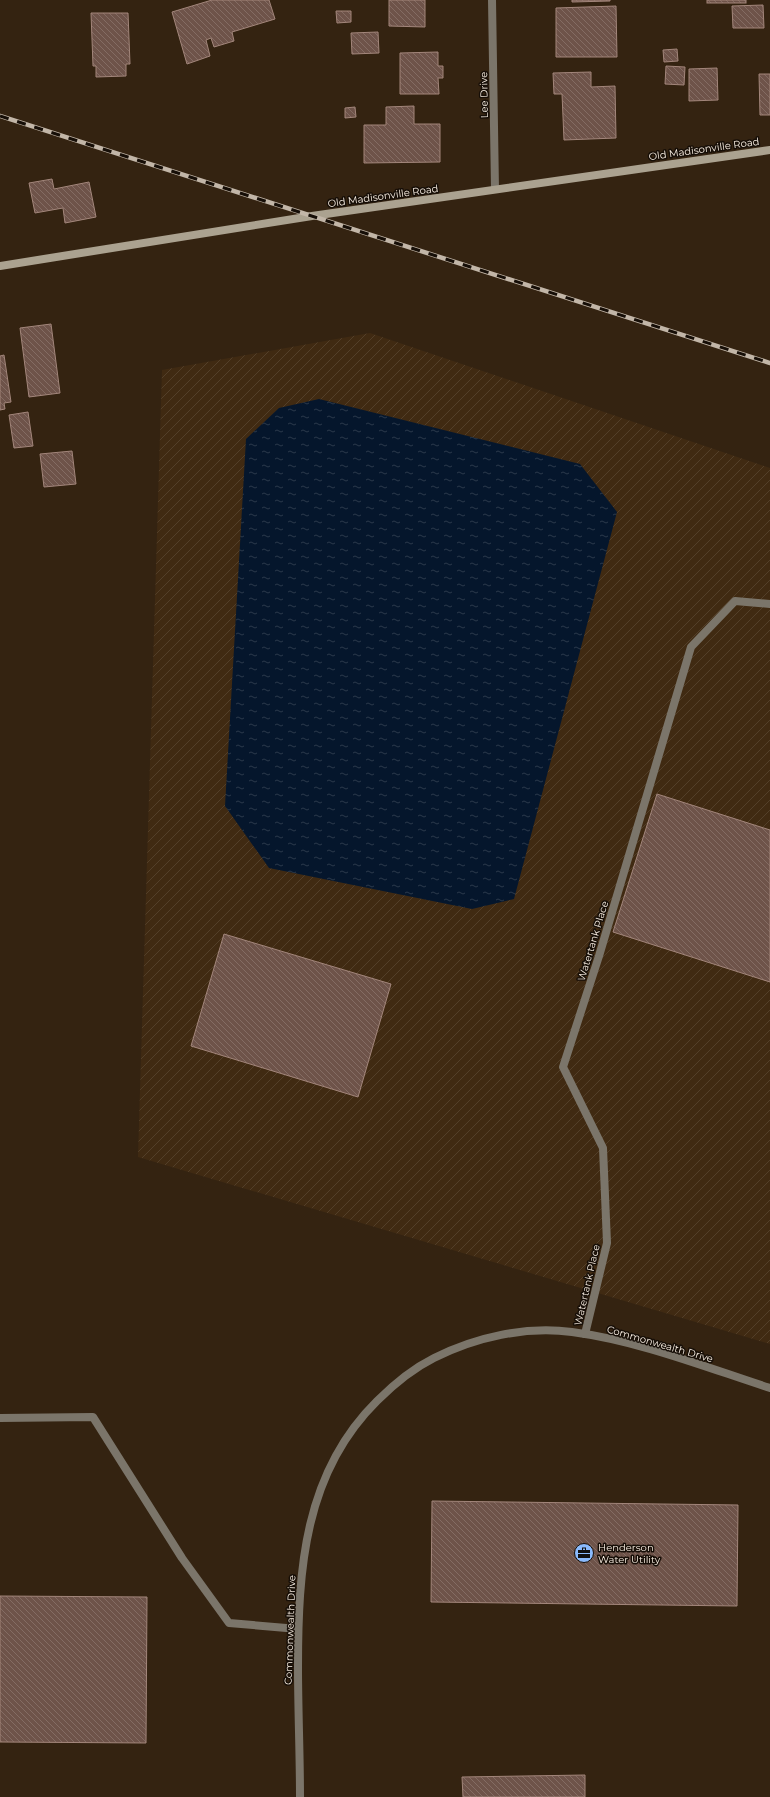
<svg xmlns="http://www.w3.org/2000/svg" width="770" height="1797" font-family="Montserrat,sans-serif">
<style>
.industrial{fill:url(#industrial-furrows)}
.water{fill:url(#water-ripples)}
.building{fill:url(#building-back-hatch);stroke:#a3867b}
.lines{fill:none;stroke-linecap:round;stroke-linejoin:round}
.service{stroke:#7b756a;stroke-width:8}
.minor{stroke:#7b756a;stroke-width:8}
.tertiary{stroke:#7b756a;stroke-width:8}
.secondary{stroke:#aba290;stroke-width:8}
.rail-casing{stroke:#c2b6a8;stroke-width:4.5}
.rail{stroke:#160e07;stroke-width:3;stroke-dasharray:9;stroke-linecap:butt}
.labels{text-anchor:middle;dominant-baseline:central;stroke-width:3;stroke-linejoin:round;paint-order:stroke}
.street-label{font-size:10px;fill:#fbf0e4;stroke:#160e07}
.poi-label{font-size:10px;fill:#fbf0e4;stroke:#160e07;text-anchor:start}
</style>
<defs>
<pattern id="industrial-furrows" width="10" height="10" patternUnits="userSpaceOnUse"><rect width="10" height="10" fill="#402a12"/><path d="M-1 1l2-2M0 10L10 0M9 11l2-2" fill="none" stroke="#533f29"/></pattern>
<pattern id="water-ripples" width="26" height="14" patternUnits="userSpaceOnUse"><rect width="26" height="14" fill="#05162c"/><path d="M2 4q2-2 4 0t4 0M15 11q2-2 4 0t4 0" fill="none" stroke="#2a384a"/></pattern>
<pattern id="building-back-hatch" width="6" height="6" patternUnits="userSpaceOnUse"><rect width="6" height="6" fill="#6e5349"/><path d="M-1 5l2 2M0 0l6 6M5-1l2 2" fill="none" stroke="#846c63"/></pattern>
</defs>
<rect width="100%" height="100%" fill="#342311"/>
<polygon class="industrial" points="370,333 770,468 770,1344 138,1157 162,370"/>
<polygon class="water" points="319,399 580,464 617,512 514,899 472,909 269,868 225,806 246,439 279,408"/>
<g class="building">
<polygon points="212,0 269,0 275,19 232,32 234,41 214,47 211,38 206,40 210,56 187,64 172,12"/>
<polygon points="389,0 425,0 425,27 389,26"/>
<polygon points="572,0 610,0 610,1 572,2"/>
<rect x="707" y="0" width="39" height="3"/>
<polygon points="763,5 764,28 733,28 732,6"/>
<polygon points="616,6 617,57 556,57 556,8"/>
<polygon points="336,11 351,11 351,22 337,23"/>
<polygon points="91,13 128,13 130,64 126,64 126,76 96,77 96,66 93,66"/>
<polygon points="378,32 379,53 352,54 351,33"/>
<polygon points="677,49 678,61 664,62 663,50"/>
<polygon points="438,52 438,66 443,66 443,78 438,78 439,94 400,94 400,53"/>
<polygon points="666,66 685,67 684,85 665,84"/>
<polygon points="717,68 718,100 689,101 689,69"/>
<polygon points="591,72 591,87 615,86 616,138 564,140 562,94 554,94 553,73"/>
<polygon points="759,74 770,74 770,115 760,115"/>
<polygon points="414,106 414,124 440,124 440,162 364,163 364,125 386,125 386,107"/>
<polygon points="355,107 356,117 345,118 345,108"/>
<polygon points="52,179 54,189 89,182 96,217 65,223 63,208 35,213 29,183"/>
<polygon points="51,324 60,393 29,397 20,328"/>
<polygon points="4,355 11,402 4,403 5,409 0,410 0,356"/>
<polygon points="28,412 33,446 14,448 9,415"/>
<polygon points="72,451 76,484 44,487 40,454"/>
<polygon points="657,794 770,830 770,982 613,932"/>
<polygon points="224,934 391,984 358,1097 191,1046"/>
<polygon points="432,1501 738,1505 737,1606 431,1602"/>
<polygon points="0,1596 147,1597 146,1743 0,1742"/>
<polygon points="585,1775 585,1797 463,1797 462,1777"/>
</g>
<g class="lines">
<g class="service">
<polyline points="585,1334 607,1243 603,1148 563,1067 599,956 691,647 735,601 770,604"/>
<polyline points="0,1418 93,1417 182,1558 229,1623 298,1629"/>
</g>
<polyline class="minor" points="492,0 495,189"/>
<path class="tertiary" d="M 300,1797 C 300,1754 298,1710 298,1667 C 298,1570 304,1473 377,1401 C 394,1384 412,1369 434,1358 C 476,1337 525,1326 572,1332 C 640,1341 705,1367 770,1388"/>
<polyline class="secondary" points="0,266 312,216 770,150"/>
<defs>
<polyline id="rail" points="0,116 770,363"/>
</defs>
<use href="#rail" class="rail-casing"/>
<use href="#rail" class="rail"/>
</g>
<defs>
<symbol id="office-disc" viewBox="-11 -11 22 22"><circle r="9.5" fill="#8abafc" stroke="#160e07"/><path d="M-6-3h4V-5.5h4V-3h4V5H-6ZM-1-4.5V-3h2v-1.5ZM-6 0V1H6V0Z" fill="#111"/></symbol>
</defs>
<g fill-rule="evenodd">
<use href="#office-disc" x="573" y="1542" width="22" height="22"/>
</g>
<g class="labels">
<g class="street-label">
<text transform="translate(484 95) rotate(-91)">Lee Drive</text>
<text transform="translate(704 149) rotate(-8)">Old Madisonville Road</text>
<text transform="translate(383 196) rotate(-8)">Old Madisonville Road</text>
<text transform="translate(593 941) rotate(-73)">Watertank Place</text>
<text transform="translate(587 1285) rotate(-77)">Watertank Place</text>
<text transform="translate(660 1344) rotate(16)">Commonwealth Drive</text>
<text transform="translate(290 1630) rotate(-88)">Commonwealth Drive</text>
</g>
<g class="poi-label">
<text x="598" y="1547">Henderson<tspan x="598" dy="12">Water Utility</tspan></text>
</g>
</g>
</svg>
